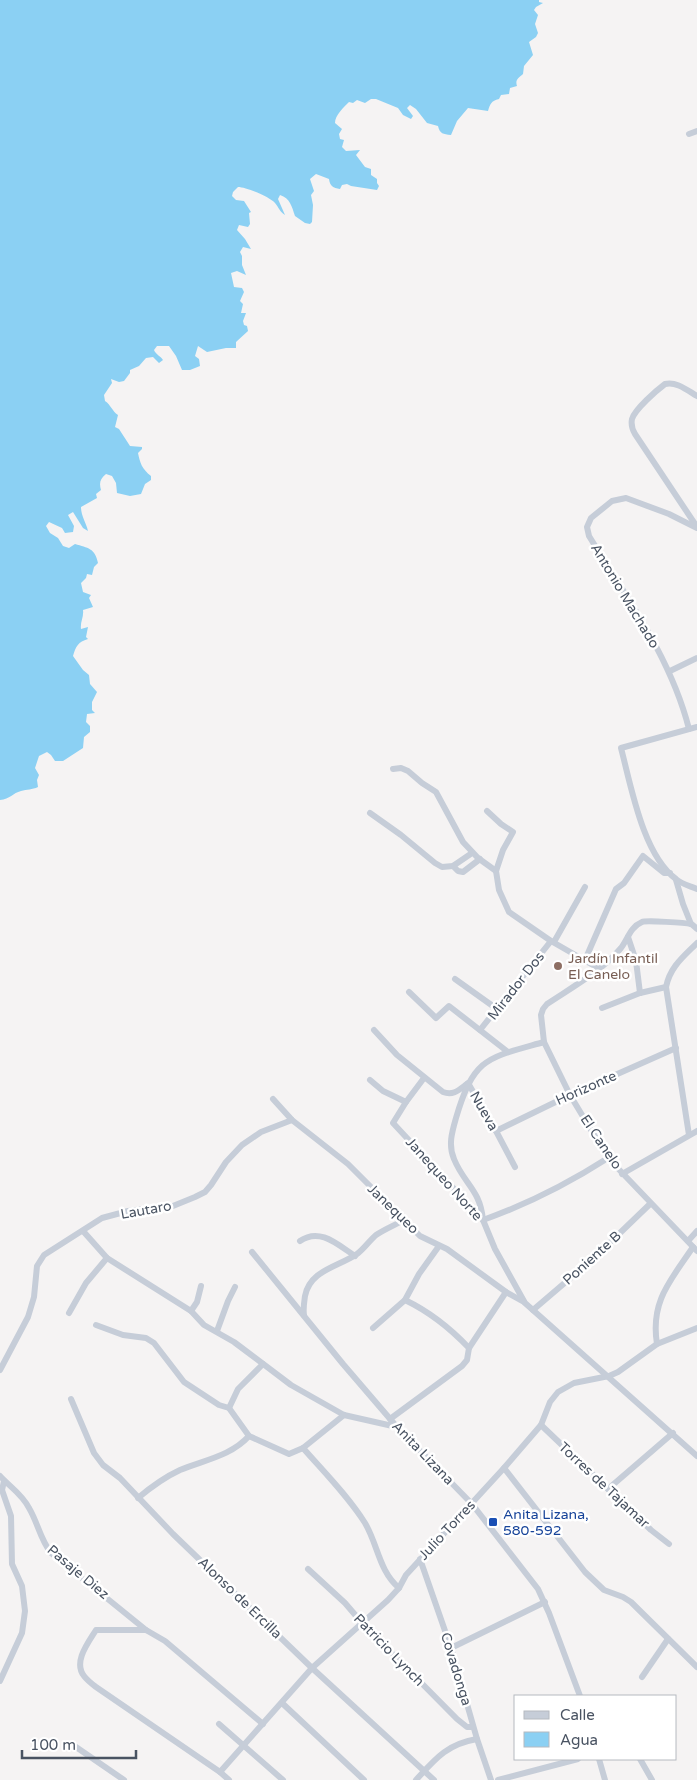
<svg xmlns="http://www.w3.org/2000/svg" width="697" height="1780" font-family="'Varela Round',sans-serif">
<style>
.water{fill:#8bd0f3}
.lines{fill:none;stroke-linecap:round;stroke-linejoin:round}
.minor{stroke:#c6cdd8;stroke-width:6}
.education-dot{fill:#8d6e63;stroke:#fff;stroke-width:2}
.transit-dot{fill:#1a4fb4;stroke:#fff;stroke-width:2}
.labels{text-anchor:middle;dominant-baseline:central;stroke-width:5;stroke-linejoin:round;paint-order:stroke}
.street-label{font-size:14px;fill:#495362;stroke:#fff}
.education-label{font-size:14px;fill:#785e54;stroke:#fff;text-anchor:start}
.transit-label{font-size:14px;fill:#164399;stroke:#fff;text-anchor:start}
</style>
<rect width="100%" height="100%" fill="#f5f3f3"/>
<path class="water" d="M 0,0 L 539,0 L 539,2 L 543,3 L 536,7 L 534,10 L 538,15 L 535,24 L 538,33 L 536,37 L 529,42 L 533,55 L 524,66 L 523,74 C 518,78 515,80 517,86 L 510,88 L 509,94 L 501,95 L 499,99 C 491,101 490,104 488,111 L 468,108 L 457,121 L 451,135 C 443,134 440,134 438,126 L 427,123 L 416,109 L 410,105 L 407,108 L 413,116 L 411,119 L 403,115 L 398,108 L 376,99 L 371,99 L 365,103 L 357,100 L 353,103 L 349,102 C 344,107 335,115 335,123 L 342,129 L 339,134 L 340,139 L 344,140 L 342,147 L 346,151 L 360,150 L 356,155 L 365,167 L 371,169 L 371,175 L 377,179 L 377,183 L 379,186 L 377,190 L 351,186 L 347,184 L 342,185 L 340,189 C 333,188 330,186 329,179 L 316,174 L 310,179 L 314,191 L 311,195 L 313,205 L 312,222 L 310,224 L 305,223 L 295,216 C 292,207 290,198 280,195 L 278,199 L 285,215 C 280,212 279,208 275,203 C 270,197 246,187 238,187 L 233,192 L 232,196 L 236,200 L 244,201 L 251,212 L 249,213 L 250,224 L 248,227 L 239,225 L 237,230 L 245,239 L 251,249 L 243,247 L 240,252 L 242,256 L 242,265 L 246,275 L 237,271 L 231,273 L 234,287 L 242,288 L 244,292 L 240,301 L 243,304 L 241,313 L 246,313 L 243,321 L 244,325 L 247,326 L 248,331 L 236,342 L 236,348 L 226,348 L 207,352 L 198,346 L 195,356 L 199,359 L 200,366 L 190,370 L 182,370 L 176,356 L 169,346 L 157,346 L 154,350 C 156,355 161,356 163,360 L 159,363 L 153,357 L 146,358 L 139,366 L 130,370 L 130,373 L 124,381 L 119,382 L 111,379 L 112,383 L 104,395 L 105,401 C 111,405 112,411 118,415 L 115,427 L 119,429 L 130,446 L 142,447 L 142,449 L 138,453 C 140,463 142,469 151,476 L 151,480 L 145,484 L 141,494 L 130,496 L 117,493 L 116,483 L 112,476 L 106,474 C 100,479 99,483 101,490 L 96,494 L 97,498 L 81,507 C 81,516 86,522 88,531 L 83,528 L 73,512 L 68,515 L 74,526 L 73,532 L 65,533 L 62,528 L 49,522 L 46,526 L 50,533 L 58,538 L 63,546 L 69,548 L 75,544 C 88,548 95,548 98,563 L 94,567 L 92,575 L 87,574 L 86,578 L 81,583 L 83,592 L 91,595 L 89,598 L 93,607 L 83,610 C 84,617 80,622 81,629 L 88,627 L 86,637 L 88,639 C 78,642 76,646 73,656 L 83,670 L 89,675 L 90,684 L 97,692 L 92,702 L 92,710 L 95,713 L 87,714 L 86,722 L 90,726 L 90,732 L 84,737 L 83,748 L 63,761 L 55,761 L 51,755 L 47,752 L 39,756 L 35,768 L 39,775 L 37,780 L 38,787 C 32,790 27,789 21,791 C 13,793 10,799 0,800 Z"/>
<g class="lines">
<g class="minor">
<polyline points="689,134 697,131"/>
<path d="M 697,396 C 687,390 676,381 665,384 C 657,390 635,409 632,419 C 631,424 632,429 635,434 L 697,527"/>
<polyline points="670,671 697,658"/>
<path d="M 697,727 L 621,748 C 631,786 643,855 676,879 C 681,884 690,886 697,889"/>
<path d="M 689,729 C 671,658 627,598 589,536 L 587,527 L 591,518 L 612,501 L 626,498 L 669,514 L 697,528"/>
<polyline points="393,769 401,768 408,771 422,783 436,792 463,842 478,858 496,871"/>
<polyline points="487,811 501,824 513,832 503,850 496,871 499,890 509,912 551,941 598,968"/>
<polyline points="370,813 401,835 435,863 442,867 453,866 472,853"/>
<polyline points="453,866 458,871 463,872 480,859"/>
<polyline points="676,880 683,904 691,924"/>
<path d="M 697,929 C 695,927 693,925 691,924 C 686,923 646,920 642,922 C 630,927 628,939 621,948 C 603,970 571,988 547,1004 L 543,1009 L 541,1015 L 544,1042 L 570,1095 L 608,1158 L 697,1251"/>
<polyline points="628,937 636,961 640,993"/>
<polyline points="554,942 585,887"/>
<polyline points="585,960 616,889 624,883 643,856 664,873 670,873"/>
<polyline points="455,979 497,1009"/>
<polyline points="409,992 436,1018 449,1006 508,1052"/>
<polyline points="602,1008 640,993 666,987"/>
<path d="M 374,1030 L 397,1055 L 443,1092 C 453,1096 459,1090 467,1084"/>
<polyline points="480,1030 551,941"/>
<polyline points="424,1078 406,1102 393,1123 483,1220 495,1249 525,1303 697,1456"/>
<polyline points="370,1080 383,1091 406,1102"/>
<polyline points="468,1083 496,1131 515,1167"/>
<polyline points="273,1099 292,1120 348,1164 420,1236 447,1249 506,1292 524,1302"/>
<polyline points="496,1131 570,1095 676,1048"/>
<path d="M 689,1135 L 666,987 C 670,967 683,957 697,943"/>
<polyline points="622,1174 697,1131"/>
<path d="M 483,1220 C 480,1189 464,1184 454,1159 C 448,1145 452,1132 456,1118 C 474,1057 487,1058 544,1042"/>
<path d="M 483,1220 C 528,1204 569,1183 608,1158"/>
<polyline points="83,1231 107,1258 191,1311 204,1325 234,1342 291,1385 344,1415 397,1427"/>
<path d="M 300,1241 C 320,1227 338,1245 355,1256"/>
<polyline points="688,1241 697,1231"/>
<polyline points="252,1252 343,1364 397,1427 472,1504 538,1589 549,1613 580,1696"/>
<path d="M 405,1300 C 430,1312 450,1328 469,1348"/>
<polyline points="533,1310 595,1257 650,1204"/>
<polyline points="191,1311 197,1302 201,1286"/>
<polyline points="69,1313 86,1283 107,1258"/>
<path d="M 304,1315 C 303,1309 304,1303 305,1296 C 310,1270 338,1267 357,1254 C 364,1249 369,1241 376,1235 C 385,1229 395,1225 404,1220"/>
<polyline points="96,1325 123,1335 146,1338 154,1343 184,1382 219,1405 229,1408 249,1436 289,1454 303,1448 344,1415"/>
<polyline points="373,1328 405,1300 419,1274 439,1246"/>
<polyline points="217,1331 228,1301 235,1287"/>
<path d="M 657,1344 C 650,1301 671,1280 693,1247"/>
<polyline points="0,1370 28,1317 34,1297 37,1266 44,1255 102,1218 128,1211 151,1208 168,1208 195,1197 205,1192 211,1185 226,1162 242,1145 261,1132 292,1120"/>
<polyline points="71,1399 94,1453 103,1465 120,1478 173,1534 312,1668 434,1780"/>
<polyline points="229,1408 238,1389 263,1364"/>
<polyline points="390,1419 462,1366 467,1360 469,1348 506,1292"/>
<polyline points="541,1425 651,1530 669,1544"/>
<path d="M 303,1448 C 324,1472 348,1496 365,1523 C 378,1545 379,1571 399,1588"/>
<polyline points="504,1468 585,1572 604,1590 623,1597 631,1602 697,1667"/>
<path d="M 0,1476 C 10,1487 22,1494 29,1508 C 38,1523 40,1539 51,1553 L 146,1630"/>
<polyline points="608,1489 673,1433"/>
<path d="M 138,1498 C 151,1487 165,1477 180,1470 C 204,1460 231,1456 249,1436"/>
<polyline points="420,1559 451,1648 477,1739 491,1780"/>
<polyline points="308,1569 345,1603 363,1624 457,1719 467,1727 473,1727"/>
<polyline points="451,1648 545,1602"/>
<polyline points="642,1677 668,1639"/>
<polyline points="0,1681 22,1633 25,1611 22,1586 12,1564 11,1516 2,1490 4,1481"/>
<polyline points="282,1703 364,1780"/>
<polyline points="219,1724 283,1780"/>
<polyline points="76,1747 124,1780"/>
<polyline points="599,1759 605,1780"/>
<polyline points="640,1759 652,1780"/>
<polyline points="220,1772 312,1668 388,1600 399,1588 406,1575 504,1468 541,1425 550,1402 558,1392 574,1383 609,1376 618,1372 657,1344 697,1328"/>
<path d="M 229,1780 L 220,1772 L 96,1687 C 92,1684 87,1680 84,1676 C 73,1662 88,1643 96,1630 L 146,1630 L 165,1641 L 263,1724"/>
<path d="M 416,1780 C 435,1759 447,1744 477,1739"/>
<polyline points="498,1780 578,1759"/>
</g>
</g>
<circle class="education-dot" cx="558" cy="966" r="5"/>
<rect class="transit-dot" x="488" y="1517" width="10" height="10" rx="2.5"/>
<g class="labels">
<g class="street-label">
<text transform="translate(625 596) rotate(59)">Antonio Machado</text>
<text transform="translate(516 986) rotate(-52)">Mirador Dos</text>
<text transform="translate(586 1088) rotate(-24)">Horizonte</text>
<text transform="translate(484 1111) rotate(60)">Nueva</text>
<text transform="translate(601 1142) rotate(56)">El Canelo</text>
<text transform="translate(444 1179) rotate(48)">Janequeo Norte</text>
<text transform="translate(393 1209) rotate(44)">Janequeo</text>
<text transform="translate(146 1210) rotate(-10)">Lautaro</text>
<text transform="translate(592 1258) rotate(-42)">Poniente B</text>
<text transform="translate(423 1453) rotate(46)">Anita Lizana</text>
<text transform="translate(604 1485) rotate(43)">Torres de Tajamar</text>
<text transform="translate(447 1530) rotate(-47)">Julio Torres</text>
<text transform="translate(78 1572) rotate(40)">Pasaje Diez</text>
<text transform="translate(240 1598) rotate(44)">Alonso de Ercilla</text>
<text transform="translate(389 1650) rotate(46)">Patricio Lynch</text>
<text transform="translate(456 1669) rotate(73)">Covadonga</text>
</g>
<g class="education-label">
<text x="568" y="958">Jardín Infantil<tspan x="568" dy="16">El Canelo</tspan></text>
</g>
<g class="transit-label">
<text x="503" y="1514">Anita Lizana,<tspan x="503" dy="16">580-592</tspan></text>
</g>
</g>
<rect x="514" y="1695" width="162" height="65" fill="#ffffff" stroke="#b6bac0"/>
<rect x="524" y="1711" width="25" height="8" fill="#c6cdd8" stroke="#b6bac0"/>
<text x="560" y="1720" font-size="15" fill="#495362">Calle</text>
<rect x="524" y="1732" width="25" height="15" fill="#8bd0f3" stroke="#b6bac0"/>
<text x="560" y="1745" font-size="15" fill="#495362">Agua</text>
<path d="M22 1750v8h114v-8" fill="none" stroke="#495362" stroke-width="2.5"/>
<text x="30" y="1750" font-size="15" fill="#495362" stroke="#ffffff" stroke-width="4" paint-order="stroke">100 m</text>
</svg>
